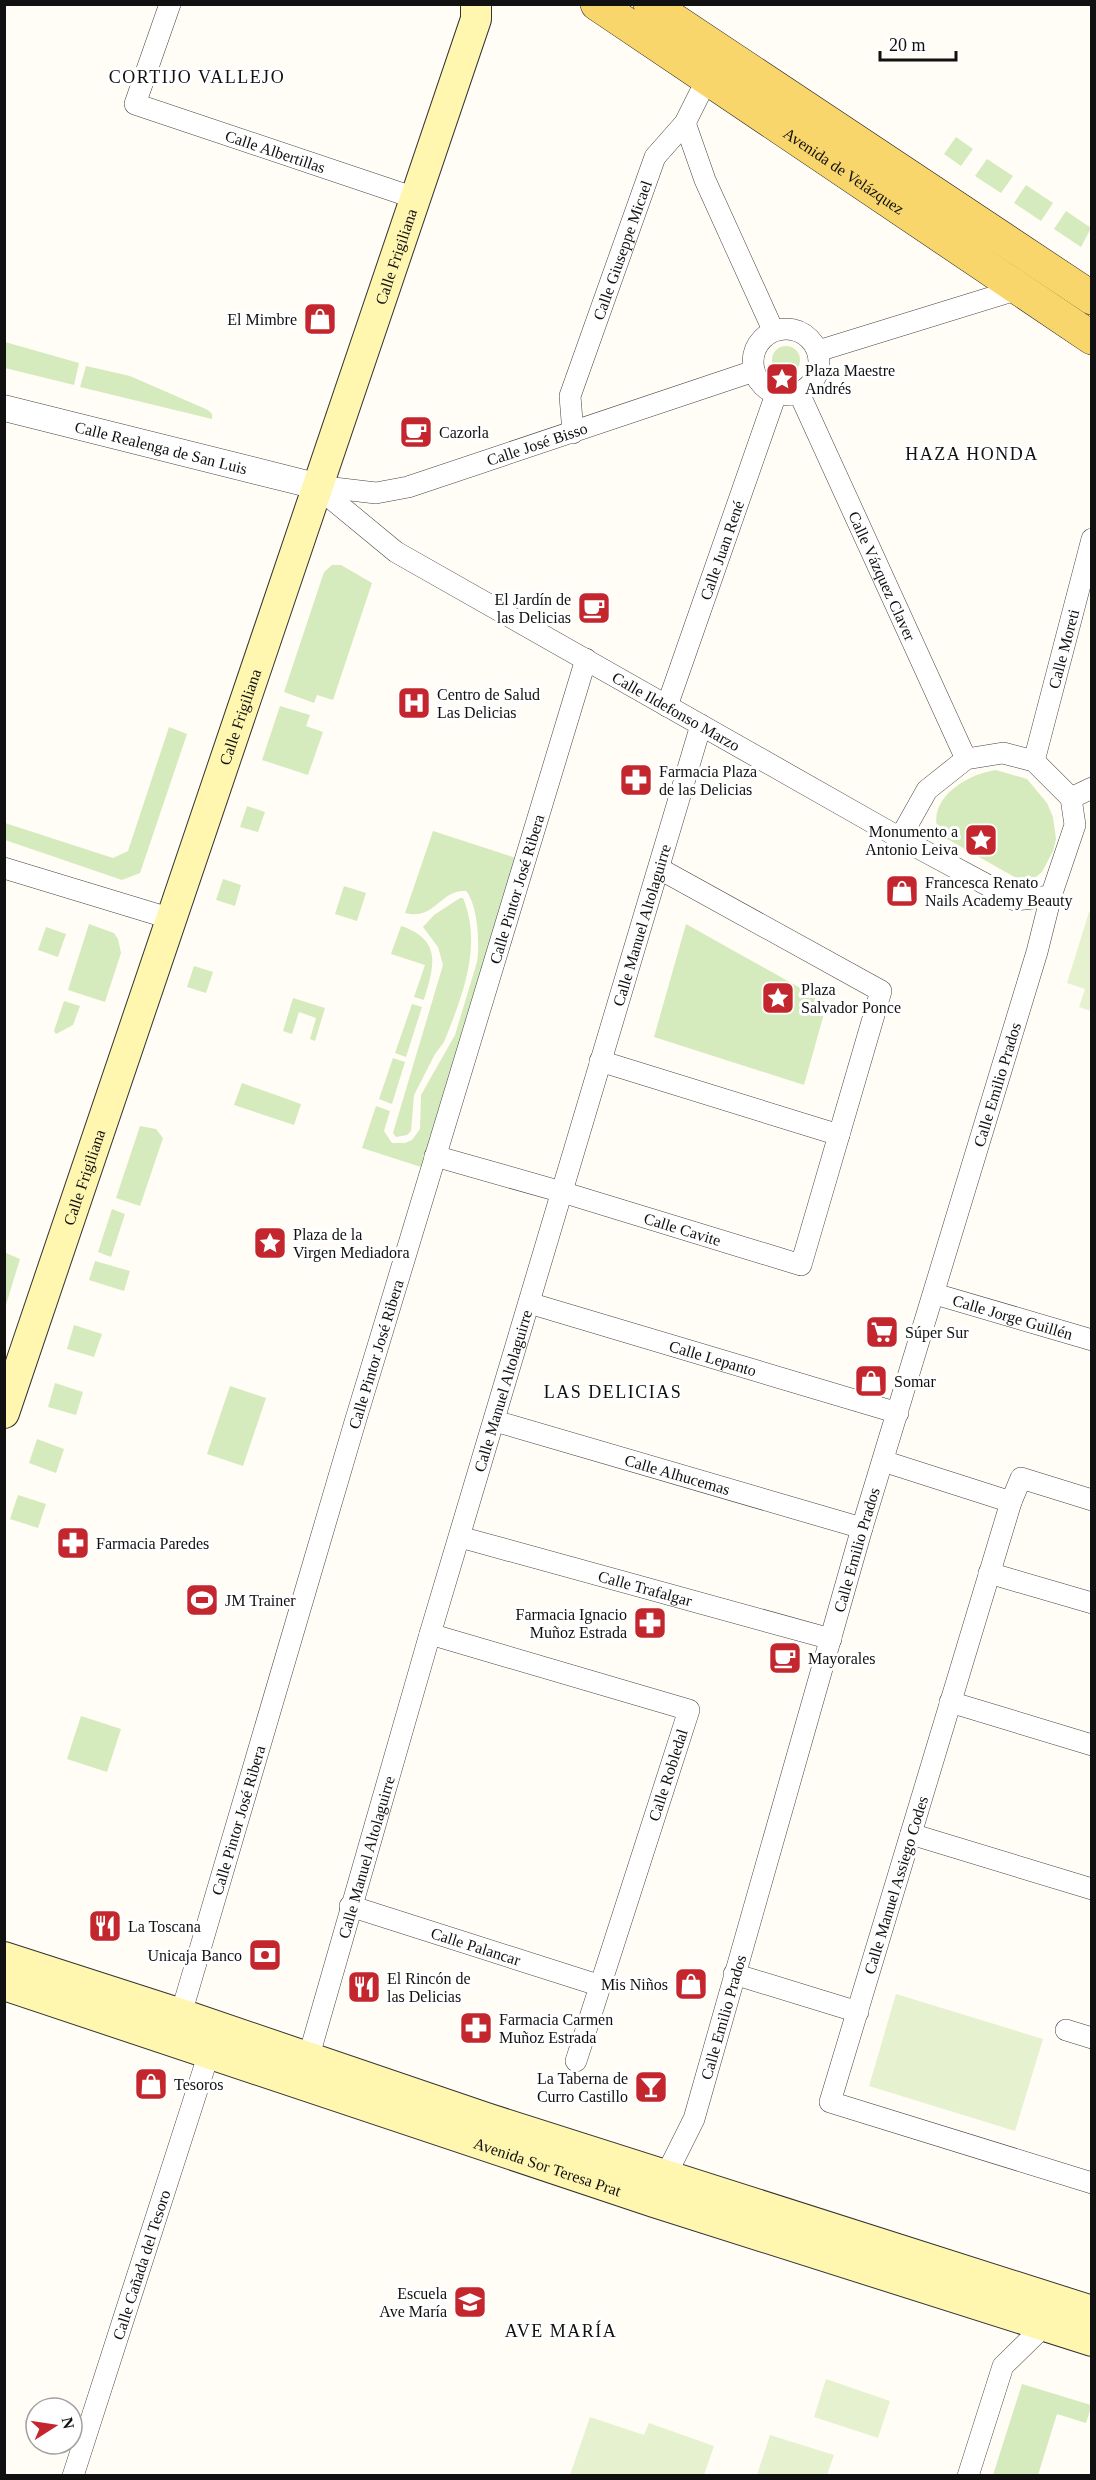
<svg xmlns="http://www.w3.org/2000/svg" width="1096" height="2480" font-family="'Times New Roman',serif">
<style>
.green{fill:#d5ebbd}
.pitch{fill:#e6f2cf}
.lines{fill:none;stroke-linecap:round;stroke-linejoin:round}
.minor-casing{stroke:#444;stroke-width:22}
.tertiary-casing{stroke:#444;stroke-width:27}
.secondary-casing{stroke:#333;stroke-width:32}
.primary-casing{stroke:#222;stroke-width:34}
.minor{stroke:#fff;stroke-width:21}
.tertiary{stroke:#fff;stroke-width:26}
.secondary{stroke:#fff6b0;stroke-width:30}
.primary{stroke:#f9d66b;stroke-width:33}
.labels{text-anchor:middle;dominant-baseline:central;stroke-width:6;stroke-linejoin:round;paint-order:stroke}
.street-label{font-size:16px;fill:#111;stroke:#fff}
.poi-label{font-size:16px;fill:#111;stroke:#fff;text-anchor:start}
.neighbourhood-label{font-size:18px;letter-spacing:1.5px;fill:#111;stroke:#fff}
</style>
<rect width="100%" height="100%" fill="#fffdf5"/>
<g class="green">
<polygon points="956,137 973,149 961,166 944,154"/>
<polygon points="987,159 1013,176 1001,193 975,176"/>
<polygon points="1026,185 1053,203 1041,221 1014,203"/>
<polygon points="1066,211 1091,228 1081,247 1054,229"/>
<polygon points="5,342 79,363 74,385 5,368"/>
<circle cx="786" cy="360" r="14"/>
<polygon points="86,366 130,376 208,410 212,414 212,419 80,387"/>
<polygon points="332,565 341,565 372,583 333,700 317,695 314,703 284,692 324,572"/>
<polygon points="280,706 310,715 306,726 323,732 308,775 262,760"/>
<polygon points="169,727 187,734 140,873 122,880 5,840 5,823 113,858 128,851"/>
<path d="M 996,770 L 1027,779 L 1047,803 L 1053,817 L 1056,839 L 1053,851 L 1042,872 L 1036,877 L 1020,880 L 940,835 C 923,800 967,774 996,770 Z"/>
<polygon points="247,806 265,812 258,832 240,827"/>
<path d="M 433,831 L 516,858 L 421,1167 L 362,1148 L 376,1106 L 390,1111 L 384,1131 L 392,1143 L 405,1143 L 412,1140 L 420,1129 L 421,1095 L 455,1035 L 477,962 C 480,945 478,905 466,891 C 440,889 435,921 405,913 Z"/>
<polygon points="223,879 241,885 235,906 216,900"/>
<polygon points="344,886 366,893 357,921 335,914"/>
<path d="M 460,898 L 463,898 C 483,946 462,997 444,1042 L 435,1054 L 414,1095 L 411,1131 L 407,1135 L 396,1137 L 393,1133 L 443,965 L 438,947 L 423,927 L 434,915 Z"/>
<polygon points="89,924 114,933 118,939 121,953 105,1002 68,990"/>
<polygon points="686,924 827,1003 804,1085 654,1037"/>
<path d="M 401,926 C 443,940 434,967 424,1000 L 414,997 L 425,965 L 391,954 Z"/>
<polygon points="46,927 66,934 58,957 38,950"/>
<polygon points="194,966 213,972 206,993 187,987"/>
<polygon points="293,998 325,1008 315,1041 310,1039 316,1018 299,1012 292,1034 283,1031"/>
<polygon points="64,1001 80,1006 73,1025 56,1034 54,1031"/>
<polygon points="412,1004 422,1007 406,1057 395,1053"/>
<polygon points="393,1058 405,1062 392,1104 379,1099"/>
<polygon points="242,1083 301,1104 294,1125 234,1105"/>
<polygon points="140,1126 156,1129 163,1138 140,1206 116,1198"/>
<polygon points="112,1209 125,1214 111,1257 98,1252"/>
<polygon points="6,1253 20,1259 5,1308 4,1254"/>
<polygon points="95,1261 130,1271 124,1291 89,1280"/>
<polygon points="74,1325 102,1334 94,1357 67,1349"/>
<polygon points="55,1383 83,1392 76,1415 48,1407"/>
<polygon points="230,1386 266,1398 243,1466 207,1454"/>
<polygon points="37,1439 64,1449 56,1473 29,1463"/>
<polygon points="18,1495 46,1504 38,1528 10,1519"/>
<polygon points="81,1716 121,1729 107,1772 67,1759"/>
<polygon points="1022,2384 1091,2405 1091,2407 1086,2423 1057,2414 1038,2475 993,2475"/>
</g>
<g class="pitch">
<polygon points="1089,912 1092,913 1091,1011 1079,1007 1085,989 1067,983"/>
<polygon points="896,1994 1043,2039 1015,2131 869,2086"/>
<polygon points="826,2379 890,2401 878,2438 814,2417"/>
<polygon points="590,2417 644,2435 649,2423 714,2446 704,2475 570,2475"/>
<polygon points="770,2435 834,2455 827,2475 757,2475"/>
</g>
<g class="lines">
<defs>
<g id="minor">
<path id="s1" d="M 170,4 L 135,104 L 415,198"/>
<polyline points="685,123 705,180 773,330"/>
<circle cx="786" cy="362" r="33"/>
<polyline points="818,351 1019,289"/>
<path id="s2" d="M 799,393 L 966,759"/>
<path id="s3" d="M 573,433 L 570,396 L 655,157 L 685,123 L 707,79"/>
<path id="s4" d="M 316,486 L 396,552 L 900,838 L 1015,900 L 1051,896"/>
<path id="s5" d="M 317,486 L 376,493 L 408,487 L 754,371"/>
<path id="s6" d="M 667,706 L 776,394"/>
<path id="s7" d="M 1034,761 L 1092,539"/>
<polyline points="1071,798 1092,788"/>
<polyline points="4,868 172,919"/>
<polyline points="600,1061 839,1135"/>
<path id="s8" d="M 435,1156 L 562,1192 L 801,1265 L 881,991 L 660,869"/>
<path id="s9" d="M 935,1294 L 1092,1340"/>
<path id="s10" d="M 529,1303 L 898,1413"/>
<path id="s11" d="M 495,1421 L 862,1528"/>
<polyline points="883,1461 1011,1502"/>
<polyline points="1092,1500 1021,1478 1011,1502 830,2102 1092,2183"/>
<path id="s12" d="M 460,1537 L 831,1639"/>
<polyline points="989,1573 1092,1603"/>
<polyline points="430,1634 689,1710 576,2061"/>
<polyline points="950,1702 1092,1745"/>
<polyline points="911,1834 1092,1889"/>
<path id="s13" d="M 350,1906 L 601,1986"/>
<polyline points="734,1974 858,2012"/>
<path id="s14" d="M 181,2014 L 355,1422 L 586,659"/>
<polyline points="1066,2030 1092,2038"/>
<path id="s15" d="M 308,2059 L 430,1634 L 701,725"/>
<path id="s16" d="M 660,2187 L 694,2119 L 862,1528 L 1037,952 L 1051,896 L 1075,825 L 1071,798 L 1034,761 L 1003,753 L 966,759 L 927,790 L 900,838"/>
<path id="s17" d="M 73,2476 L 209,2053"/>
<polyline points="968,2476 1003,2366 1045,2325"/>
</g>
<g id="tertiary">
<path id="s18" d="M 4,408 L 316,486"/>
</g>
<g id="secondary">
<path id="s19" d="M 4,1413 L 476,19 L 476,4"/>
<polyline points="4,1957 181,2014 486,2118 1092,2311"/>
<path id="s20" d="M 4,1985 L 654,2202 L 1092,2341"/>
</g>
<g id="primary">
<path id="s21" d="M 597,4 L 1092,338"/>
<polyline points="650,4 1092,298"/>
</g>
</defs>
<use href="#minor" class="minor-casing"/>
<use href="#tertiary" class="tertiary-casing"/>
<use href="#secondary" class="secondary-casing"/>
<use href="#primary" class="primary-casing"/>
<use href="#minor" class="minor"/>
<use href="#tertiary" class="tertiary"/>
<use href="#secondary" class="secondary"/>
<use href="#primary" class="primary"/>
</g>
<defs>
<symbol id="shop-square" viewBox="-11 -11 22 22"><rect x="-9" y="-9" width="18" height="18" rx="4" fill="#c4262e" stroke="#fff"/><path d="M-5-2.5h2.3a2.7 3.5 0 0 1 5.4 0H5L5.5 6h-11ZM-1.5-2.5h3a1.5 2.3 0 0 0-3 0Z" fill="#fff"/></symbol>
<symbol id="sight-square" viewBox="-11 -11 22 22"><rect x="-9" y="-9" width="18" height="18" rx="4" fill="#c4262e" stroke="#fff"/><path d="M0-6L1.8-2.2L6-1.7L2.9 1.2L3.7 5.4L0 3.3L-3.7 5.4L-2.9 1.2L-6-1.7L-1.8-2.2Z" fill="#fff"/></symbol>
<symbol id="cafe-square" viewBox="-11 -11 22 22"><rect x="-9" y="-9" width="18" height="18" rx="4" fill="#c4262e" stroke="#fff"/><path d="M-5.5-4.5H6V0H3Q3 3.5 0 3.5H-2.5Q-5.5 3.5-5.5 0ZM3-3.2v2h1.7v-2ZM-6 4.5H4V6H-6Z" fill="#fff"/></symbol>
<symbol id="hospital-square" viewBox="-11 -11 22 22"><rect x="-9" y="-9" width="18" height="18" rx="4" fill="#c4262e" stroke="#fff"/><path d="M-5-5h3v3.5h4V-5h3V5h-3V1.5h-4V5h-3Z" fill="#fff"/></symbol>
<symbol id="pharmacy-square" viewBox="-11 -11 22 22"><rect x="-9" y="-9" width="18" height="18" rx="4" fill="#c4262e" stroke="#fff"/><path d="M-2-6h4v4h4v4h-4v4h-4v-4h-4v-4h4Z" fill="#fff"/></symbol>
<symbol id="supermarket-square" viewBox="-11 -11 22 22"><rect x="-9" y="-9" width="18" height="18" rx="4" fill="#c4262e" stroke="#fff"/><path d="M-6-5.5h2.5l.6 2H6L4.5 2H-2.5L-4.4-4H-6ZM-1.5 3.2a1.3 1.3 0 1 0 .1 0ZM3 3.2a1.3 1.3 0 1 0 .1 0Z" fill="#fff"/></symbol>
<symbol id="stadium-square" viewBox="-11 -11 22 22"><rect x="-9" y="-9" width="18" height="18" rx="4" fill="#c4262e" stroke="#fff"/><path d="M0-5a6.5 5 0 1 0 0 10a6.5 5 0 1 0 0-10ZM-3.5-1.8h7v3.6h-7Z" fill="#fff"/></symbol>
<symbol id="restaurant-square" viewBox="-11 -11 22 22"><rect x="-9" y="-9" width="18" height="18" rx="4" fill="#c4262e" stroke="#fff"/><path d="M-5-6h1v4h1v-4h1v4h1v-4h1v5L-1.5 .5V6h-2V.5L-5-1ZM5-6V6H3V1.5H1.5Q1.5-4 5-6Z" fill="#fff"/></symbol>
<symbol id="bank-square" viewBox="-11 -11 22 22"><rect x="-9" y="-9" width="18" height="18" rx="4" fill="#c4262e" stroke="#fff"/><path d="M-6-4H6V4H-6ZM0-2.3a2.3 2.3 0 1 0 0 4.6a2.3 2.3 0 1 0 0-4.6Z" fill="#fff"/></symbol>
<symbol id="bar-square" viewBox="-11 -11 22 22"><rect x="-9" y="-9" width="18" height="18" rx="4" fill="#c4262e" stroke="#fff"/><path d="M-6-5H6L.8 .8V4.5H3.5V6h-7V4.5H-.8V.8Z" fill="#fff"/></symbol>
<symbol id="school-square" viewBox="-11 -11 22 22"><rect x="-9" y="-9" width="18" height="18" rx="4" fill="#c4262e" stroke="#fff"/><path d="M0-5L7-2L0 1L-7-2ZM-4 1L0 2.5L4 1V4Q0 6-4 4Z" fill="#fff"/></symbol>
</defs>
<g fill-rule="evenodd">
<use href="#shop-square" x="301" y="300" width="38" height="38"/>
<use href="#sight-square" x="763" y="360" width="38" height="38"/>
<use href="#cafe-square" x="397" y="413" width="38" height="38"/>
<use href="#cafe-square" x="575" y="589" width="38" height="38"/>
<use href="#hospital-square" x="395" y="684" width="38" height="38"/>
<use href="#pharmacy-square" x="617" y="761" width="38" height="38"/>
<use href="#sight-square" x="962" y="821" width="38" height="38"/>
<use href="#shop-square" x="883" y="872" width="38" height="38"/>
<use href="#sight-square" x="759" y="979" width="38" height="38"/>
<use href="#sight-square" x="251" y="1224" width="38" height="38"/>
<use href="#supermarket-square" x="863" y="1313" width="38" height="38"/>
<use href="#shop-square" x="852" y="1362" width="38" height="38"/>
<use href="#pharmacy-square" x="54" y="1524" width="38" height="38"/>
<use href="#stadium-square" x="183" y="1581" width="38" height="38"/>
<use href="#pharmacy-square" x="631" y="1604" width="38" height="38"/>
<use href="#cafe-square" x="766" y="1639" width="38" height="38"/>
<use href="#restaurant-square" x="86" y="1907" width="38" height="38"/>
<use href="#bank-square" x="246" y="1936" width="38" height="38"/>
<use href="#shop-square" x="672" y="1965" width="38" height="38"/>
<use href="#restaurant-square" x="345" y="1968" width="38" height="38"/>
<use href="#pharmacy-square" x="457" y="2009" width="38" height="38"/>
<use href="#shop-square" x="132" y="2065" width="38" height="38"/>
<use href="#bar-square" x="632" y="2068" width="38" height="38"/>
<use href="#school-square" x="451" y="2283" width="38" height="38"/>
</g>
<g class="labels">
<g class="street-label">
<text stroke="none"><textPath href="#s1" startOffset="254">Calle Albertillas</textPath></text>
<text stroke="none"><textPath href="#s21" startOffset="298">Avenida de Velázquez</textPath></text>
<text stroke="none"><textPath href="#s3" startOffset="192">Calle Giuseppe Micael</textPath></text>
<text stroke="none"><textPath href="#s19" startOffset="1221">Calle Frigiliana</textPath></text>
<text stroke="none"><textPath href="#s5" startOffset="228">Calle José Bisso</textPath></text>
<text stroke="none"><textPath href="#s18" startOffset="162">Calle Realenga de San Luis</textPath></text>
<text stroke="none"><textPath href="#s6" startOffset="165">Calle Juan René</textPath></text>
<text stroke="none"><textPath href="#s2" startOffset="201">Calle Vázquez Claver</textPath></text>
<text stroke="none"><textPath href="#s7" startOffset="116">Calle Moreti</textPath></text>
<text stroke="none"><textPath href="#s4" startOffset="426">Calle Ildefonso Marzo</textPath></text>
<text stroke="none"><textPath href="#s19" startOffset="735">Calle Frigiliana</textPath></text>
<text stroke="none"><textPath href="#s14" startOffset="1174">Calle Pintor José Ribera</textPath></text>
<text stroke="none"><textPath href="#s15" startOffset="1182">Calle Manuel Altolaguirre</textPath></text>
<text stroke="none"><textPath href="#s16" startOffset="1154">Calle Emilio Prados</textPath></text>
<text stroke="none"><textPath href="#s19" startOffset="249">Calle Frigiliana</textPath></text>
<text stroke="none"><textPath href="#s8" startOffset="258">Calle Cavite</textPath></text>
<text stroke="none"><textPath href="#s9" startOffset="81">Calle Jorge Guillén</textPath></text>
<text stroke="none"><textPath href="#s14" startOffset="688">Calle Pintor José Ribera</textPath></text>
<text stroke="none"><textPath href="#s10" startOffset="192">Calle Lepanto</textPath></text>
<text stroke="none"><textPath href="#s15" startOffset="696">Calle Manuel Altolaguirre</textPath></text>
<text stroke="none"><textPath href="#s11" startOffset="190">Calle Alhucemas</textPath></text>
<text stroke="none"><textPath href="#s16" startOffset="668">Calle Emilio Prados</textPath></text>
<text stroke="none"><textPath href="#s12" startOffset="192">Calle Trafalgar</textPath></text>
<text transform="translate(668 1775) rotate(-72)">Calle Robledal</text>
<text stroke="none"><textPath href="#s14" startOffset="202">Calle Pintor José Ribera</textPath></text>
<text stroke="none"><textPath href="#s15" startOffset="210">Calle Manuel Altolaguirre</textPath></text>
<text transform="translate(896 1885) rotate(-73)">Calle Manuel Assiego Codes</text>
<text stroke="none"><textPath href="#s13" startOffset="132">Calle Palancar</textPath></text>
<text stroke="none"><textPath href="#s16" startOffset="182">Calle Emilio Prados</textPath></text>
<text stroke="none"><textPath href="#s20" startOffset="573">Avenida Sor Teresa Prat</textPath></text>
<text stroke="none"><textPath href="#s17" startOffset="222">Calle Cañada del Tesoro</textPath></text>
</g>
<g class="poi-label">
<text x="297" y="319" text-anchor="end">El Mimbre</text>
<text x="805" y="370">Plaza Maestre<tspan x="805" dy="18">Andrés</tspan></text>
<text x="439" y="432">Cazorla</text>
<text x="571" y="599" text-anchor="end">El Jardín de<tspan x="571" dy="18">las Delicias</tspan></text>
<text x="437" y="694">Centro de Salud<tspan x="437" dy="18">Las Delicias</tspan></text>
<text x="659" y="771">Farmacia Plaza<tspan x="659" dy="18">de las Delicias</tspan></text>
<text x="958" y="831" text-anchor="end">Monumento a<tspan x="958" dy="18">Antonio Leiva</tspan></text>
<text x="925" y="882">Francesca Renato<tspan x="925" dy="18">Nails Academy Beauty</tspan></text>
<text x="801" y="989">Plaza<tspan x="801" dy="18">Salvador Ponce</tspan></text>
<text x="293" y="1234">Plaza de la<tspan x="293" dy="18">Virgen Mediadora</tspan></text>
<text x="905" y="1332">Súper Sur</text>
<text x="894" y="1381">Somar</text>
<text x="96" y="1543">Farmacia Paredes</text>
<text x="225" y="1600">JM Trainer</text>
<text x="627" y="1614" text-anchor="end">Farmacia Ignacio<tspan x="627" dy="18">Muñoz Estrada</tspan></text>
<text x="808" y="1658">Mayorales</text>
<text x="128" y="1926">La Toscana</text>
<text x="242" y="1955" text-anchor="end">Unicaja Banco</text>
<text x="387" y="1978">El Rincón de<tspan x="387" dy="18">las Delicias</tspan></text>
<text x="668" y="1984" text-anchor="end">Mis Niños</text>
<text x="499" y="2019">Farmacia Carmen<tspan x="499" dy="18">Muñoz Estrada</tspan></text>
<text x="628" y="2078" text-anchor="end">La Taberna de<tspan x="628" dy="18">Curro Castillo</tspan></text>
<text x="174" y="2084">Tesoros</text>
<text x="447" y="2293" text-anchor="end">Escuela<tspan x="447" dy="18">Ave María</tspan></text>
</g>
<g class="neighbourhood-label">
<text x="197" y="77">CORTIJO VALLEJO</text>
<text x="972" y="454">HAZA HONDA</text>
<text x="613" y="1392">LAS DELICIAS</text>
<text x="561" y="2331">AVE MARÍA</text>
</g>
</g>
<rect width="1096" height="2480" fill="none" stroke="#111111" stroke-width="12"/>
<g transform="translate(54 2426) rotate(78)"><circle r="28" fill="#ffffff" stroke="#a0a0a0" stroke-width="1.5"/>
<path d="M0-4.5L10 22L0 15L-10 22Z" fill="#c4262e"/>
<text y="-9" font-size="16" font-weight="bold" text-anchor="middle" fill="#111111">N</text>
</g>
<path d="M880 51v9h76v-9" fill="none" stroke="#111111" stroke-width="3"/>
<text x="889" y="51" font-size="18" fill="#111111" stroke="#ffffff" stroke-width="4.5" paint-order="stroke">20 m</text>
</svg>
